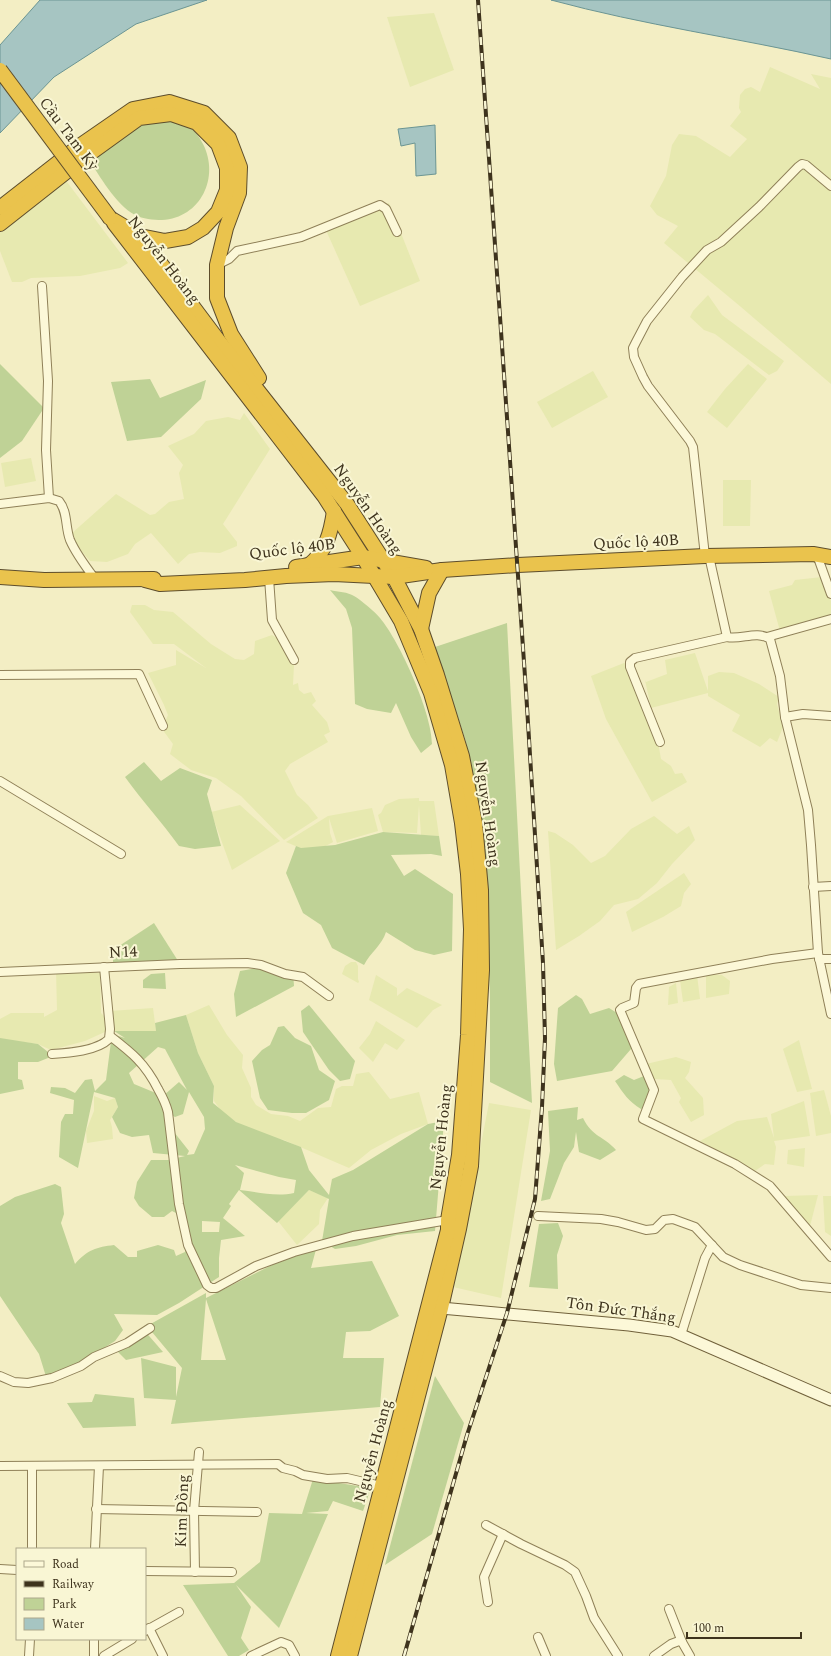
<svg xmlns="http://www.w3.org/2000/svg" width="831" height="1656" font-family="Spectral,serif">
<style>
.farmland{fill:#e7e9b0}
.green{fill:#bfd296;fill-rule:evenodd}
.water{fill:#a6c5c2;stroke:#6b9593}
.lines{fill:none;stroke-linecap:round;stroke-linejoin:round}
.street-casing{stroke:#8f8058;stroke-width:10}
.secondary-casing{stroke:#71613b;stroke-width:13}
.highway-casing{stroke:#5d4d2c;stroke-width:16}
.street{stroke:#fcf8d8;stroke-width:8}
.secondary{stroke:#fcf8d8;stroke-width:11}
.highway{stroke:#eac34d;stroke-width:14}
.rail-casing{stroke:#3e331d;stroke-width:4}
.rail{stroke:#f9f6d4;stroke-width:2.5;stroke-dasharray:8;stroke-linecap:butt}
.highway-bridge-casing{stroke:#5d4d2c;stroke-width:16;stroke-linecap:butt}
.highway-bridge{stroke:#eac34d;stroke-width:14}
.labels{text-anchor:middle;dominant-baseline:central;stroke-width:4;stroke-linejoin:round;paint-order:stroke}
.street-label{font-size:16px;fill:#3e331d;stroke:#f9f6d4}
</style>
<rect width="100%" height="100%" fill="#f3eec4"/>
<g class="farmland">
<polygon points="434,13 454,70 410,87 387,17"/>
<polygon points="770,67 820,89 811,74 831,78 831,384 741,307 664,243 678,226 657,215 650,206 666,176 672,145 679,134 696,136 730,157 747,139 730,126 741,112 739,108 740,95 745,89 751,87 760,92"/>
<polygon points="67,182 128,263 120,268 80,276 31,278 22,282 12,282 0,251 0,229 50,185"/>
<polygon points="389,203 420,281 360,306 325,228"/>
<polygon points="708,295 722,315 784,361 777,371 769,375 715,334 704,330 690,317 693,311"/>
<polygon points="748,364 767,379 727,428 707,412 725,389"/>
<polygon points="593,371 608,397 552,428 537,402"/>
<polygon points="244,413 270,449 223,524 237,542 237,546 220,553 200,552 189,554 178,564 151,533 135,544 128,554 107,562 90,561 73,541 71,534 116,494 150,515 155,514 169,502 184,499 179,473 183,465 168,446 194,434 206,421 228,417 240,420"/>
<polygon points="31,458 36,481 5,487 1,463"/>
<polygon points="723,480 751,480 750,526 723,526"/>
<polygon points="822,577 831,601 831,617 780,631 769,591 792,585 795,580"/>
<polygon points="132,605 145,605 154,610 173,612 211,644 235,659 244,660 254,654 255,641 272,635 284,643 294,665 293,685 298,683 299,690 304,694 311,692 316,701 312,705 327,722 330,732 324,735 328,742 290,764 285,771 297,795 308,805 318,818 284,840 241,796 216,778 191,770 170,754 173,744 162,729 168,715 164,705 148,673 176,665 176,650 206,668 174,644 153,644 130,612"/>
<polygon points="695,653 708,691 708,676 719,672 734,673 759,684 779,697 777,704 783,727 777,742 770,738 760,747 732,731 740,715 708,696 708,693 651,708 645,680 646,682 667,674 665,660"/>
<polygon points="624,663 634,668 658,742 661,759 671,766 675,774 682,773 687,782 652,802 606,719 591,676"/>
<polygon points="419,798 419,801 434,801 439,836 421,835 419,805 417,833 383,832 378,815 381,813 385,805 399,799"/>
<polygon points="240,805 280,841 232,870 211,812"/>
<polygon points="372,808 378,831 337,843 329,818 330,833 333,842 322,848 307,851 286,842 328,816"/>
<polygon points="654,816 677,834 689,826 695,840 672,864 657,883 638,899 614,905 600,921 579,936 556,950 548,831 555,833 573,845 591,863 605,856 631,829"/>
<polygon points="684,873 691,884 684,893 681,906 663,917 632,932 626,912"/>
<polygon points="351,962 356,962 358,966 358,979 359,982 358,983 342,974 345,966"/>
<polygon points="56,970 100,973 101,1013 106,1018 107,1031 85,1041 51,1050 38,1044 15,1041 0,1041 0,1019 11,1013 44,1013 44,1017 57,1010"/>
<polygon points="706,974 722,975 730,981 729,994 706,998"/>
<polygon points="376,975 397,988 397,996 407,988 442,1005 433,1010 417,1028 369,1000"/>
<polygon points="697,975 700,999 683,1002 680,980"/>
<polygon points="676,983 678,1003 668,1005 669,987"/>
<polygon points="209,1005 227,1035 243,1055 242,1068 251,1088 251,1097 256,1105 271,1114 288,1116 300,1121 318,1108 331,1107 336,1089 342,1086 353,1086 356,1074 369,1072 390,1099 419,1092 428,1124 401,1134 371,1150 349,1168 284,1140 260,1135 236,1122 222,1112 214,1101 214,1086 198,1053 186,1015"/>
<polygon points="153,1008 156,1031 114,1031 110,1011"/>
<polygon points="376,1021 405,1040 397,1050 385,1043 373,1062 359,1048 370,1034"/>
<polygon points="799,1040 812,1089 797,1092 783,1049"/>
<polygon points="676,1057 691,1062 689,1072 685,1078 703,1098 704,1115 691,1122 679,1102 681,1098 671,1080 654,1079 646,1064"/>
<polygon points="824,1090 831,1116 831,1133 816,1136 810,1093"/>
<polygon points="94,1096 107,1101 115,1098 118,1107 110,1120 112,1127 113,1139 87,1143 86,1131 94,1111"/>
<polygon points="804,1101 810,1136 774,1141 776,1147 774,1165 765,1164 755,1171 700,1141 737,1121 767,1117 774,1138 771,1114"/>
<polygon points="489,1103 531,1110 501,1298 453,1287"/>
<polygon points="805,1148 804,1167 787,1164 788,1150"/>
<polygon points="309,1190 328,1198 320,1210 319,1224 297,1245 278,1221"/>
<polygon points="818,1195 810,1226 784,1196"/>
<polygon points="823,1196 831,1196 831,1236 825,1232"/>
</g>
<g class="green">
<path d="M 155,116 C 165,119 178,121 188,126 C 194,129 200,138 203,144 C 220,177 201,218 162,220 C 153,220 143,219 135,215 C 115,204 100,176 87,157 Z"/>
<polygon points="0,364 44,408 22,441 0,458"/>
<polygon points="150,379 160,398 206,380 201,399 161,437 127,441 111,382"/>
<path d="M 330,590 C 338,592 348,592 354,596 C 361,600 375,612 380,618 C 400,642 432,713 432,744 L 421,753 L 411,737 L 396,703 L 391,713 L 367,709 L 355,704 L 352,628 L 346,609 Z"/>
<polygon points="507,623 532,1103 490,1082 490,994 484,861 466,742 435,647"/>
<path d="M 144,762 L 161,781 L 180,768 L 212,780 L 207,794 L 221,846 L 195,849 L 179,846 C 162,822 142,801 125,777 Z"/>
<path d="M 383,832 L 439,836 L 442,856 L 431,854 L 391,855 L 404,876 L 415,869 L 453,894 L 452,951 L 434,955 L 415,950 L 386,932 C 382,945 370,953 364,965 L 332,948 L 321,925 L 303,913 L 286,873 L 296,846 L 301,848 L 335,845 Z"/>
<polygon points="154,923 180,964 113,963 113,950"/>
<polygon points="263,967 293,972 294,986 236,1017 234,994 240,971"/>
<polygon points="165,973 166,989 143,988 143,980 151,974"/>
<polygon points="576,995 582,999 590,1014 609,1008 617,1013 622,1026 633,1037 631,1049 612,1071 557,1081 554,1064 558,1008"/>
<polygon points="309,1005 355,1061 350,1079 340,1081 329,1070 303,1032 301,1011"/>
<path d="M 186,1015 L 198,1053 L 214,1086 L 213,1103 L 236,1122 L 301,1147 L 309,1170 L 329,1195 L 332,1179 L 353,1170 L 428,1124 L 444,1121 L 435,1231 L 397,1235 L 356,1246 L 335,1249 L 322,1241 L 329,1199 L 309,1190 L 277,1223 L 239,1190 L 229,1204 L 231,1206 L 223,1218 L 245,1236 L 221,1240 L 219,1258 L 219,1277 L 179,1303 L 157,1315 L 114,1314 L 123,1330 L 115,1341 L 48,1383 L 39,1354 L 0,1296 L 0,1206 L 15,1197 L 55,1184 L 61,1187 L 64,1214 L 61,1223 L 75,1264 C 87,1250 97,1247 114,1245 L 128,1257 L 137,1257 L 137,1251 L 158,1245 L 174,1250 L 176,1256 L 185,1252 L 186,1218 L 172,1211 L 164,1217 L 152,1217 L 139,1206 L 134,1198 L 137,1182 L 151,1160 L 168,1160 L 185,1156 L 153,1153 L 149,1135 L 132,1137 L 120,1133 L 112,1117 L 118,1107 L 115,1098 L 94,1092 L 78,1168 L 59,1157 L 61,1122 L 65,1114 L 73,1114 L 74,1100 L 50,1093 L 51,1087 L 65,1088 L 75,1093 L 85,1080 L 92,1079 L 95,1091 L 106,1080 L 112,1034 L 125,1038 L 114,1031 L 156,1031 L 155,1023 ZM 158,1047 L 165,1049 L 187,1090 L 179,1082 L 163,1096 L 134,1084 L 129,1073 ZM 189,1092 L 204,1117 L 205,1129 L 194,1154 L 187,1155 L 189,1151 L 174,1132 L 170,1114 L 175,1117 L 183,1114 ZM 235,1165 L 279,1177 L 296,1180 L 294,1193 C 276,1197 258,1192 240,1190 L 244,1173 ZM 202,1221 L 220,1222 L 219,1232 L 202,1232 Z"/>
<polygon points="284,1026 295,1038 311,1046 319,1070 335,1081 329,1100 306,1113 292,1113 268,1110 260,1098 252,1061 262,1050 270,1045 278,1027"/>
<polygon points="0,1038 38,1044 53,1056 38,1062 18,1062 18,1079 22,1080 24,1089 0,1094"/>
<path d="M 624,1075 L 634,1080 L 644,1076 L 654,1086 L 647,1106 L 641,1109 C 629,1102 623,1093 615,1081 Z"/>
<path d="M 578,1107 L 577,1120 L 583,1118 C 592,1137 604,1136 616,1150 L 600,1160 L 579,1152 L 576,1132 L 574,1147 L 564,1163 L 550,1199 L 541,1201 L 550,1151 L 548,1111 Z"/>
<polygon points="558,1223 563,1236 557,1255 558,1289 529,1287 539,1224"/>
<path d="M 318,1242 L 311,1268 L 372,1261 L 399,1316 L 370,1331 L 346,1332 L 343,1358 L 384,1358 L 380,1407 L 171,1424 L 176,1400 L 144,1398 L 141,1358 L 176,1367 L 176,1397 L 182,1368 L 147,1326 L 206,1293 L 206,1298 ZM 206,1299 L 226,1360 L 201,1360 Z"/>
<polygon points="143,1329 163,1352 126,1360 117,1351"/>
<polygon points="435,1376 464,1423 432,1534 385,1565"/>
<polygon points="95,1394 134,1398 136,1426 83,1428 67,1403 92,1402"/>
<polygon points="313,1479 371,1488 363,1511 333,1501 328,1511 306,1513 328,1514 279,1628 236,1585 251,1607 241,1638 249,1650 239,1656 228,1656 183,1585 234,1583 260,1562 269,1513 302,1514"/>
</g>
<g class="water">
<polygon points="40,0 207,0 136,24 54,77 0,133 0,45"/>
<path d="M 551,0 L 831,0 L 831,59 C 738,38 643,25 551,0 Z"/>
<polygon points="435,125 436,174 416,176 415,143 401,146 398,129"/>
</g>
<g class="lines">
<defs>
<g id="street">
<polyline points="217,265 229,259 237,251 301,237 380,205 386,209 397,232"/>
<polyline points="42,286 48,381 46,450 49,498"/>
<path d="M 0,504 L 49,498 L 59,501 C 68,512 65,527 70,540 C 76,554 86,567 95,579"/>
<polyline points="817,555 831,594"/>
<polyline points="705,556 693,447 690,441 648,386 643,377 634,357 633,348 636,342 647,321 682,277 707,250 721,242 759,207 798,167 802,164 806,165 831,186"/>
<path d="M 709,556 L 727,637 C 742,640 756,630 770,639 L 780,676 L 785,717 L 808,810 L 811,845 L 818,953 L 831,1014"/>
<polyline points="269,578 272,620 294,660"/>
<polyline points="767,637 831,619"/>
<polyline points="0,675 139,674 163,726"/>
<polyline points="785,717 803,714 831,716"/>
<polyline points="660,742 630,667 630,662 635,658 727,637"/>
<polyline points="0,781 121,854"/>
<polyline points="813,887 831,886"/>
<polyline points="818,953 772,959 639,984 636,988 634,1003 622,1008 620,1010 654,1090 643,1119 735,1164 770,1186 831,1257"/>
<polyline points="819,959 831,959"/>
<polyline points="0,972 180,964 247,963 261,965 285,974 303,977 329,996"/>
<path d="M 110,1036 C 132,1053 145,1063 158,1089 C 162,1096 166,1104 168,1112 L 179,1204 L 188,1245 L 207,1285 L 211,1288 L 216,1288 L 256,1266 L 294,1252 L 353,1236 L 448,1220"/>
<path d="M 52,1054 C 69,1053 97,1051 109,1039 L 110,1029 L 104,967"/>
<polyline points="538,1216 601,1219 618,1222 646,1230 655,1229 664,1220 673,1219 695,1227 723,1257 740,1265 801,1285 831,1288"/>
<polyline points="681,1335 705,1258 712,1245"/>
<polyline points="0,1376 14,1382 28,1383 52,1378 81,1366 94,1357 127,1343 150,1328"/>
<polyline points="0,1466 278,1464 283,1468 295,1471 303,1475 327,1479 347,1478 381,1486"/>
<polyline points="96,1509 257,1512"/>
<polyline points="486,1525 521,1544 565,1565 575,1572 586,1596 594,1618 618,1656"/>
<polyline points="32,1549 32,1466"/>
<polyline points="95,1549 99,1466"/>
<polyline points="0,1569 17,1570"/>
<polyline points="145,1571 232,1572"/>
<polyline points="195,1572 194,1511 199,1452"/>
<polyline points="488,1602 484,1577 503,1534"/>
<polyline points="669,1609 682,1642"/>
<polyline points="149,1628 163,1656"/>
<polyline points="145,1631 179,1612"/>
<polyline points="538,1637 546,1656"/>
<polyline points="29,1656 30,1639"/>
<polyline points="94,1656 94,1639"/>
<polyline points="104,1656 132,1639"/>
<polyline points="251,1656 281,1642 289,1645 295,1656"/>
<polyline points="654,1656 671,1644 679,1641 682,1642 690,1656"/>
</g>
<polyline id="secondary" points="441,1308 629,1325 672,1331 831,1400"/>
<g id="highway">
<polyline points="0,208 78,147 133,109 169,102 204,113 229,138 240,167 239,193 226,228 217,265 217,298 231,334 259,378"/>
<polyline points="110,218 140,236 218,340 347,504 394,577 421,629 437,675 462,756 475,823 481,890 482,970 471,1166 459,1229 441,1308 350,1656"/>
<polyline points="114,223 324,496 363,557 401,621 431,693 452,765 462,823 468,874 471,929 468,1035 459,1155 448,1220 448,1230 338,1656"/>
<polyline points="0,224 85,157 139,118 171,114 197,123 218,144 227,168 227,190 218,212 203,228 188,237 165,241 140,236"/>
<path d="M 309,565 C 326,552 331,532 334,511"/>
<polyline points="296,567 363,557 426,568"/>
<polyline points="0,577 44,580 154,579"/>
<polyline points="145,580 160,584 245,580 286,576 334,574 394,577 442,570 518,565 705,556 813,554 831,557"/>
<polyline points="421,629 429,593 442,570"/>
</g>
</defs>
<use href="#street" class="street-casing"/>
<use href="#secondary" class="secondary-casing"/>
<use href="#highway" class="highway-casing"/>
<use href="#street" class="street"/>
<use href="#secondary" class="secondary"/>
<use href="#highway" class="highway"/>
<defs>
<polyline id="rail" points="404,1656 467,1435 507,1313 535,1199 542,1107 545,1038 543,963 526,691 478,0"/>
</defs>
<use href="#rail" class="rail-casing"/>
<use href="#rail" class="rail"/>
<defs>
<polyline id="highway-bridge" points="0,70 110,218"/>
</defs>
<use href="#highway-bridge" class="highway-bridge-casing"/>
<use href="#highway-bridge" class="highway-bridge"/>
</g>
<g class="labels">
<g class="street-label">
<text transform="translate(69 134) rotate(53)">Cầu Tam Kỳ</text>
<text transform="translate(164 260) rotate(52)">Nguyễn Hoàng</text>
<text transform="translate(368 509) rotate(55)">Nguyễn Hoàng</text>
<text transform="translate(636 542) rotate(-3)">Quốc lộ 40B</text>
<text transform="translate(292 549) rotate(-7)">Quốc lộ 40B</text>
<text transform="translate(488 814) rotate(82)">Nguyễn Hoàng</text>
<text transform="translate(123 952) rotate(-3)">N14</text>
<text transform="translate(441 1137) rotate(-84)">Nguyễn Hoàng</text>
<text transform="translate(621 1310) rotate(8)">Tôn Đức Thắng</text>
<text transform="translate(373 1451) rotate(-75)">Nguyễn Hoàng</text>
<text transform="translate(182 1511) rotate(-88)">Kim Đồng</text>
</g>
</g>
<rect x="16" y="1548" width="130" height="92" fill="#f9f6d4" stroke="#aea88b"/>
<rect x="24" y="1561" width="20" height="6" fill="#fcf8d8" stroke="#aea88b"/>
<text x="52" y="1568" font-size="12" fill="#3e331d">Road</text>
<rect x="24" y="1581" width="20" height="6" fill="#3e331d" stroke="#aea88b"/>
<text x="52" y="1588" font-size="12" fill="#3e331d">Railway</text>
<rect x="24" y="1598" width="20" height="12" fill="#bfd296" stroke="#aea88b"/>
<text x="52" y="1608" font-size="12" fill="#3e331d">Park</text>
<rect x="24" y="1618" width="20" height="12" fill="#a6c5c2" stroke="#aea88b"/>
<text x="52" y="1628" font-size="12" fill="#3e331d">Water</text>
<path d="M687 1632v6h114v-6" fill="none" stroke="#3e331d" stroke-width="2"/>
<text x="693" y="1632" font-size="12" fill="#3e331d" stroke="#f9f6d4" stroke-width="3" paint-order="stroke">100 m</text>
</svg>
